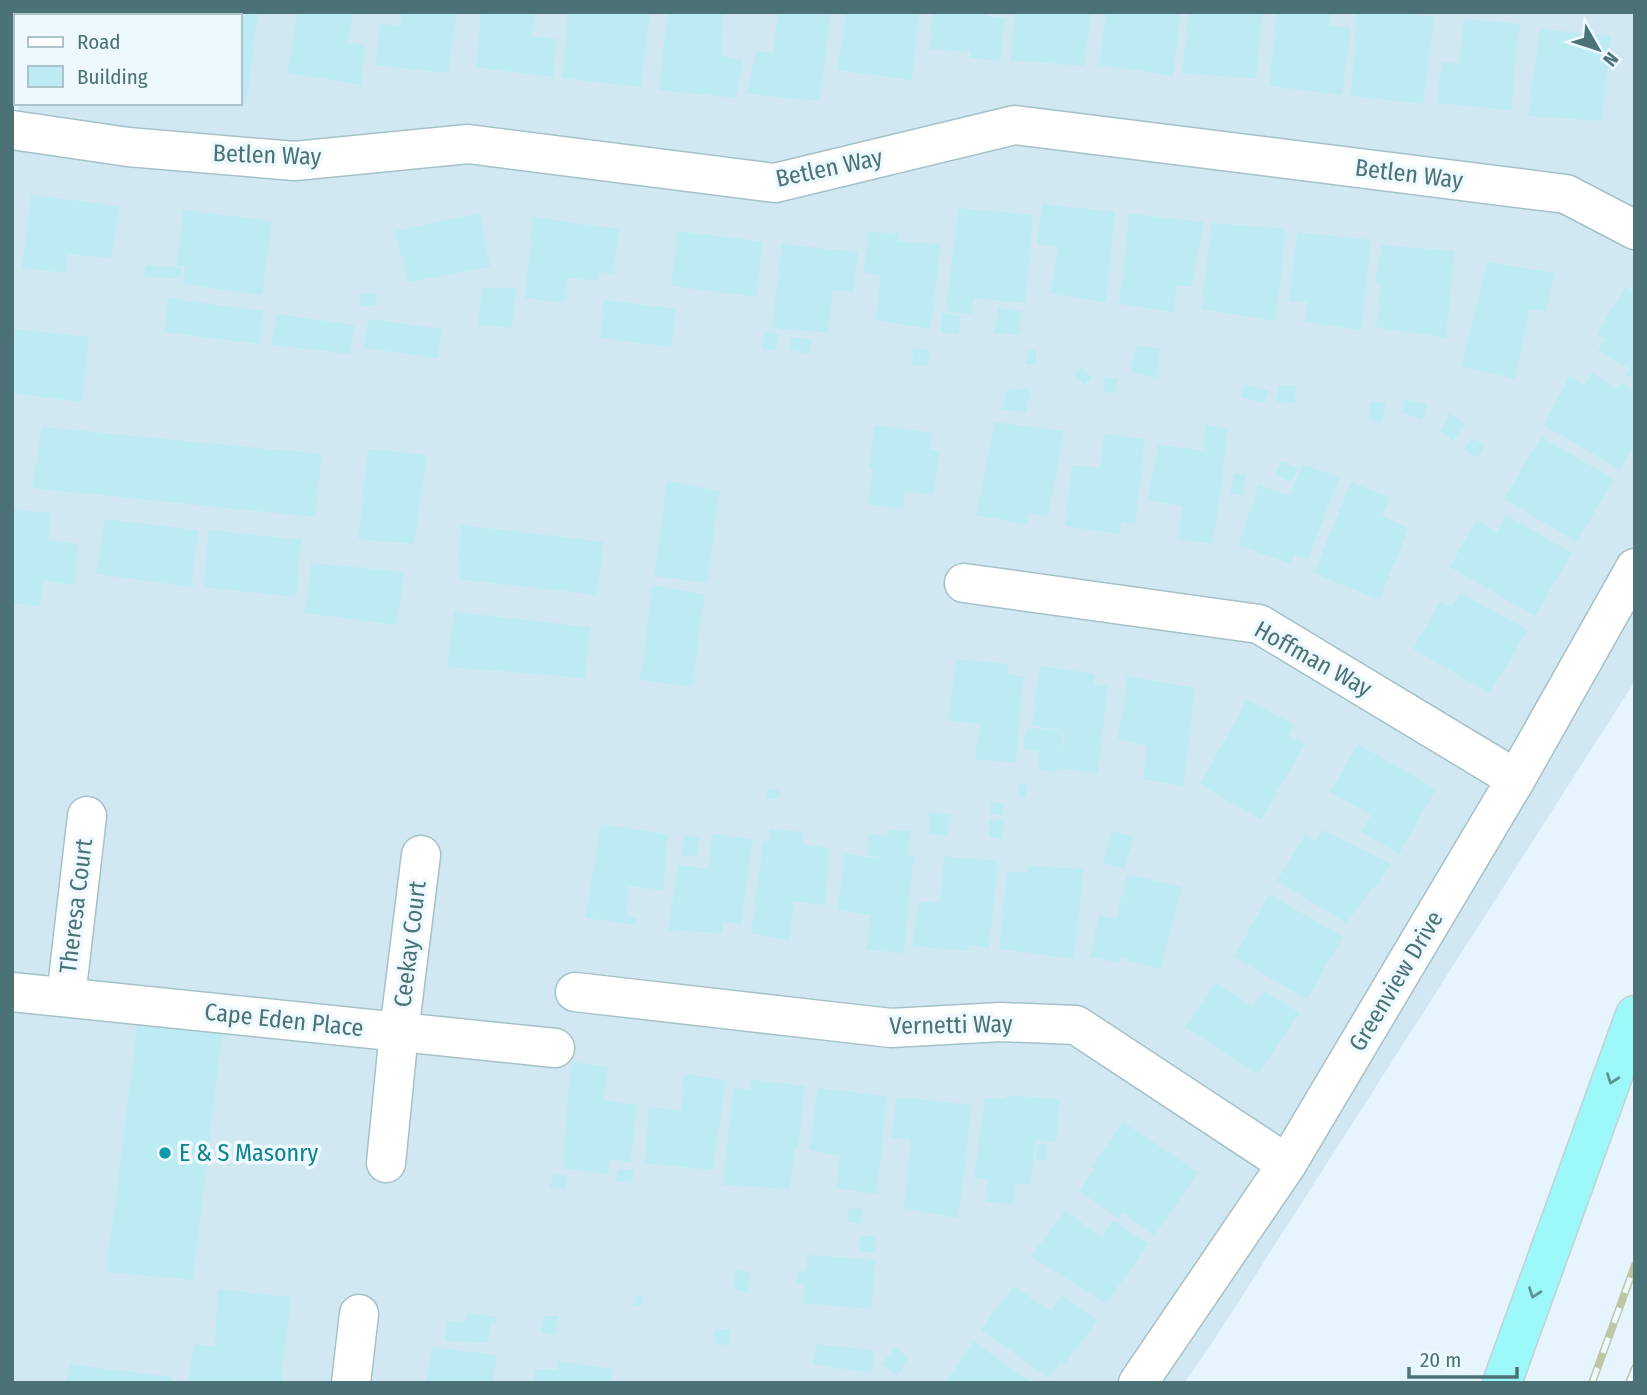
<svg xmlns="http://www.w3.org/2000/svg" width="1647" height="1395" font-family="'Fira Sans Condensed',sans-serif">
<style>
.residential{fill:#d1e8f2}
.building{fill:#bdebf3}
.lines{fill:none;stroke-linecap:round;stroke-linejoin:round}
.minor-casing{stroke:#a4c1c8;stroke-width:41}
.motorway-casing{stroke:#c5d2d3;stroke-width:41}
.minor{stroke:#fff;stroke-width:38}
.motorway{stroke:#9cf7f8;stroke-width:38}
.rail-casing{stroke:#bdc7a4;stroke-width:8}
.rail{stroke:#edf9ff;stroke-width:5;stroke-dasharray:16;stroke-linecap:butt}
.oneway{stroke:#5e9397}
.culture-dot{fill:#0f9aa8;stroke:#edf9ff;stroke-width:2.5}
.labels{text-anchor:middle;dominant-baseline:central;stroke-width:7;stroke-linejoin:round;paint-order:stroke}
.street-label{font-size:24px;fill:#4a7277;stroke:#edf9ff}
.culture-label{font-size:24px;fill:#0d838f;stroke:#edf9ff;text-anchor:start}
</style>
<rect width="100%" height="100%" fill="#e6f5fd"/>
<polygon class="residential" points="28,12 1635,12 1635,681 1209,1348 1184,1383 12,1383 12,147 19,103 240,103 240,16 28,16"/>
<g class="building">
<polygon points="131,12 258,12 246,104 240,103 240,16 149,16 131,14"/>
<polygon points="297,12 353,12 349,42 366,45 361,85 287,73"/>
<polygon points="402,12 457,12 448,73 375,65 381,24 400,25"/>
<polygon points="481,12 536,12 532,36 557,39 553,77 476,67"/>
<polygon points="568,12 650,12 641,87 562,78"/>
<polygon points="668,12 723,12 722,56 742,60 736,98 658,90"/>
<polygon points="778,12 809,12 831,15 819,101 747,94 756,51 773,53"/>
<polygon points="846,12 919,12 912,80 837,70"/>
<polygon points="933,12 988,12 988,17 1005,18 1000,61 970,58 970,52 929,49"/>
<polygon points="1015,12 1091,12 1084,66 1010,60"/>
<polygon points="1106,12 1181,12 1173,76 1099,65"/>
<polygon points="1189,12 1263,12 1256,79 1182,73"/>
<polygon points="1277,12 1331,12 1329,25 1351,28 1342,95 1269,86"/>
<polygon points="1357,12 1395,12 1434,17 1423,104 1351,96"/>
<polygon points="1464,19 1520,24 1511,110 1437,103 1442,62 1459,64"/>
<polygon points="1540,29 1611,36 1602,121 1528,116"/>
<polygon points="31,195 120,206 111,258 68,254 66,273 22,268"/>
<polygon points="1042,204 1115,212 1106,302 1051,294 1058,247 1037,244"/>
<polygon points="958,208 1033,215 1025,303 975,298 971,314 946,312"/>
<polygon points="183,210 272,221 262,295 183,284 185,266 176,266"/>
<polygon points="480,213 490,267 408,282 395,231"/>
<polygon points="1129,214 1204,222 1192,287 1177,286 1174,312 1119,304"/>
<polygon points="533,217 619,229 613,274 599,272 597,281 568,278 564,303 525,298"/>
<polygon points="1212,223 1286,229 1276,321 1201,309"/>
<polygon points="677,231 763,242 756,297 671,286"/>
<polygon points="867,232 900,233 898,241 941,244 930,329 876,320 881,276 864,272"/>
<polygon points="1297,232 1371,240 1361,330 1305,322 1308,302 1289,301"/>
<polygon points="782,244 858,252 853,292 833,290 828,333 772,328"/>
<polygon points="1382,245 1455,251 1446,338 1376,327 1381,286 1375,284"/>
<polygon points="1487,262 1555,273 1546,312 1530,309 1515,379 1461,366"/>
<polygon points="146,265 182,268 180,279 143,276"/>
<polygon points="1625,287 1635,293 1635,379 1626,375 1630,369 1598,351 1605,340 1597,334"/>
<polygon points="482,288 516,288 512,328 478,325"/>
<polygon points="360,293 376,293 377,305 359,306"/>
<polygon points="168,298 263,311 260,344 164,332"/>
<polygon points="604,300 676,309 671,347 600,338"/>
<polygon points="998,308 1022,311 1019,335 994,333"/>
<polygon points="942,312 960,316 959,333 941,333"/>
<polygon points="276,314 354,325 350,354 271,345"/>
<polygon points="369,319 442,329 438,358 363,348"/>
<polygon points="16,329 89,337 82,402 12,393 12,353"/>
<polygon points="765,331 779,334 775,350 761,348"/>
<polygon points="792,337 813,340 809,354 789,350"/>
<polygon points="1136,345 1160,349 1157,378 1131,372"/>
<polygon points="913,348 930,350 928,366 912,365"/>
<polygon points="1036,350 1036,365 1025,364 1027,351"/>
<polygon points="1082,367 1092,377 1085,385 1074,375"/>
<polygon points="1592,372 1617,388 1621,383 1635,391 1635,444 1620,470 1544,425 1570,375 1585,385"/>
<polygon points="1104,376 1118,379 1115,394 1104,391"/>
<polygon points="1245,384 1269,391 1264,403 1241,397"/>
<polygon points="1278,385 1296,386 1295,403 1277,402"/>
<polygon points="1030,389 1026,412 1001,410 1006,390"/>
<polygon points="1405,399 1427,405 1422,420 1403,413"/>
<polygon points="1371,401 1386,404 1382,424 1368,419"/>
<polygon points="1449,413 1465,423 1453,441 1440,431"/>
<polygon points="995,422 1064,431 1048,517 1029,513 1027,525 976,515"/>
<polygon points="1205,424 1228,430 1213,544 1177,539 1183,506 1147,500 1158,445 1203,450"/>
<polygon points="875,425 932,433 930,450 940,451 933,495 905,491 903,509 867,504 873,469 869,469"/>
<polygon points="42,427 322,454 315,517 32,488"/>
<polygon points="1104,434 1145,439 1135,524 1121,522 1120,534 1065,526 1072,465 1100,468"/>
<polygon points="1541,437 1614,479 1577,542 1504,499"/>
<polygon points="1472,438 1485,445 1477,458 1464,450"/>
<polygon points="368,449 427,455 414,544 358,539"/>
<polygon points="1281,461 1298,468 1292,482 1275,475"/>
<polygon points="1302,464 1339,478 1308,559 1295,555 1291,564 1238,545 1259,485 1290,496"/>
<polygon points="1234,473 1246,476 1244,496 1230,494"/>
<polygon points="667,481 720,491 707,583 654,576"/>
<polygon points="1351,482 1390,498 1382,516 1409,528 1379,600 1314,573"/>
<polygon points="12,509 51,513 48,540 79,544 75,585 43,581 40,606 12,603"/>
<polygon points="1506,515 1572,553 1535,616 1450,567 1476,520 1497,532"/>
<polygon points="105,519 198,530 191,587 96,574"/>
<polygon points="461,525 604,542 597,595 458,579"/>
<polygon points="209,530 302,540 296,597 203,587"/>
<polygon points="311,563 404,572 397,625 304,613"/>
<polygon points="652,585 705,594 692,687 640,680"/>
<polygon points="1460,593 1528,630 1490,693 1413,649 1440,601 1451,607"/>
<polygon points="454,612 591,627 585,678 447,667"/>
<polygon points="956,659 1009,664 1007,674 1024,677 1016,763 975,759 980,724 948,720"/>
<polygon points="1040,666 1095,674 1094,684 1108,686 1098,773 1057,768 1057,772 1039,770 1039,751 1023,749 1026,729 1036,728 1063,732 1059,760 1065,732 1032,725"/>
<polygon points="1127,676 1195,688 1183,786 1143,779 1147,746 1118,739"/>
<polygon points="1247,700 1295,725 1288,734 1305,744 1261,820 1200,784"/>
<polygon points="1358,744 1436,789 1399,854 1361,832 1371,815 1330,792"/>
<polygon points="1020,783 1028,785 1025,798 1018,796"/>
<polygon points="767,789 779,790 780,798 766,799"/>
<polygon points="991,803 1004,803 1003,815 990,814"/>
<polygon points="929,812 950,815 947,836 929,834"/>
<polygon points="990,819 1005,820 1002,839 989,837"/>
<polygon points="600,824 668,834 663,890 629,886 626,915 637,919 635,925 586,918"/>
<polygon points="770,829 803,832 803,844 830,849 825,905 794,902 789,940 751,934 763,841 769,841"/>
<polygon points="889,830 911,831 908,856 916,857 915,863 913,863 904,953 867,950 870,915 837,910 845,854 890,860 866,855 869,834 889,836"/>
<polygon points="1323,830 1391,864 1375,889 1372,887 1347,923 1277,881 1305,835 1316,841"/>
<polygon points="1111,831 1134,837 1124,869 1103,863"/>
<polygon points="712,834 753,839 741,924 724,922 721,933 668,930 678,865 708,869"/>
<polygon points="684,835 701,838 696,856 681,855"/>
<polygon points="944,856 998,861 989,948 968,945 968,951 912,946 918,902 940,902"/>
<polygon points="1029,866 1084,869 1074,959 999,949 1007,871 1028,873"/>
<polygon points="1127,874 1182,887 1161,969 1120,958 1119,963 1090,957 1099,915 1116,919"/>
<polygon points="1269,894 1343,937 1307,999 1234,957"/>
<polygon points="1215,982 1253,1006 1265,991 1300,1013 1258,1074 1185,1027"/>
<polygon points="137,1026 222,1034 193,1280 106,1272"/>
<polygon points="571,1062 608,1067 604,1100 638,1105 630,1162 609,1159 608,1174 562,1168"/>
<polygon points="684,1074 726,1080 713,1170 645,1163 649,1107 681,1110"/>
<polygon points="750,1079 805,1086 798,1148 795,1148 789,1189 722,1185 734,1087 750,1090"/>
<polygon points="818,1088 887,1096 877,1194 836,1188 840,1156 809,1150"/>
<polygon points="1006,1095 1060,1099 1056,1142 1036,1140 1030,1185 1016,1183 1013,1204 986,1202 988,1180 974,1178 985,1097 1006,1099"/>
<polygon points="897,1097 972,1105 958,1218 904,1208 911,1140 891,1138"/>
<polygon points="1123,1122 1198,1172 1155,1235 1123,1213 1118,1218 1079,1191 1095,1169 1091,1167"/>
<polygon points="1037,1143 1046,1144 1047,1161 1035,1160"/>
<polygon points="618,1169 634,1170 632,1184 616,1181"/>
<polygon points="554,1175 567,1175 566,1189 549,1188"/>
<polygon points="848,1208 863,1209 861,1224 848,1222"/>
<polygon points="1065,1211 1102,1237 1113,1220 1148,1244 1106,1304 1031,1256"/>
<polygon points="861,1235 876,1237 875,1253 859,1251"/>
<polygon points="808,1255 876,1260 871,1309 803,1303 805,1284 797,1284 797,1272 806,1271"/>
<polygon points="735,1270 751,1273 748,1293 733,1289"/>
<polygon points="1013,1286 1051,1311 1062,1295 1097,1320 1065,1365 1060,1362 1049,1378 981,1330"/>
<polygon points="218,1289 291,1297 281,1383 188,1382 194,1344 215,1346"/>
<polygon points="635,1296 644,1296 642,1306 634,1306"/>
<polygon points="467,1313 497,1317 496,1324 490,1324 488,1343 445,1341 447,1321 466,1322"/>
<polygon points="543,1316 559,1316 555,1335 541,1332"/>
<polygon points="715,1329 731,1330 729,1345 714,1344"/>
<polygon points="973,1341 1032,1383 945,1383"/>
<polygon points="816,1344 874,1350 872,1373 813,1364"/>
<polygon points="432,1347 497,1355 493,1383 426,1383"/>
<polygon points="895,1347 908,1358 897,1376 882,1364"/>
<polygon points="557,1361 613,1369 611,1383 533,1383 535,1369 557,1370"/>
<polygon points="70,1364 171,1377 171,1383 66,1383"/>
</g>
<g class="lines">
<defs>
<g id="minor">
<polyline points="12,130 128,147 295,161 468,144 775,183 1015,125 1566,194 1635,230"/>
<polyline points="964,583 1259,624 1516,779"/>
<polyline points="12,992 555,1048"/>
<polyline points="575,992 891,1028 1001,1022 1076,1025 1287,1164"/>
<polyline points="66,997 87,816"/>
<polyline points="386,1163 399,1032 421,855"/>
<polyline points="351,1383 359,1314"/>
<polyline points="1138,1383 1287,1164 1516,779 1635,568"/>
</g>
<polyline id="motorway" points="1502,1383 1635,1015"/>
</defs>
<use href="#minor" class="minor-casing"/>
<use href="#motorway" class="motorway-casing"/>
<use href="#minor" class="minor"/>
<use href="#motorway" class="motorway"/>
<defs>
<g id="rail">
<polyline points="1592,1383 1635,1265"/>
<polyline points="1629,1383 1635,1368"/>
</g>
</defs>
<use href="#rail" class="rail-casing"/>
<use href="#rail" class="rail"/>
</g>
<defs><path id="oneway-chevron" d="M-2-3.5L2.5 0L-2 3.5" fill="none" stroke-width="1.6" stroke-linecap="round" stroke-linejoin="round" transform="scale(1.75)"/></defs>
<g class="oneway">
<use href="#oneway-chevron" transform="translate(1612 1079) rotate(110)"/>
<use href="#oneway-chevron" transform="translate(1534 1293) rotate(110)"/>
</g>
<circle class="culture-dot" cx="165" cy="1153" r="7"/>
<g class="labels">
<g class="street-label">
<text transform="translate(267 155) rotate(2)">Betlen Way</text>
<text transform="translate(829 168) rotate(-12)">Betlen Way</text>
<text transform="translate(1409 174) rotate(7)">Betlen Way</text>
<text transform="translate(1313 659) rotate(29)">Hoffman Way</text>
<text transform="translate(76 906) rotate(-83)">Theresa Court</text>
<text transform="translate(410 944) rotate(-83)">Ceekay Court</text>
<text transform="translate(1396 981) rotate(-59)">Greenview Drive</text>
<text transform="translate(284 1020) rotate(6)">Cape Eden Place</text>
<text transform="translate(951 1025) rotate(-1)">Vernetti Way</text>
</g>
<g class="culture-label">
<text x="179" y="1153">E &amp; S Masonry</text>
</g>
</g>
<rect width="1647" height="1395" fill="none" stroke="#4a7277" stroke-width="28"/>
<rect x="14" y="14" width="228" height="91" fill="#edf9ff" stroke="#acc3c9" stroke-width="2"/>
<rect x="28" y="37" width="35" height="10" fill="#ffffff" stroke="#acc3c9" stroke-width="2"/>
<text x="77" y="49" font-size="21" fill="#4a7277">Road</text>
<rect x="28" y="66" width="35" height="21" fill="#bdebf3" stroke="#acc3c9" stroke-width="2"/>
<text x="77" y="84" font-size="21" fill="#4a7277">Building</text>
<g transform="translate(1598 49) rotate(129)" stroke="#edf9ff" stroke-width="5" paint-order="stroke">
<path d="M0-5L12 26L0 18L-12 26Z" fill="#4a7277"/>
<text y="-10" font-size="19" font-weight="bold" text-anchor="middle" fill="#4a7277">N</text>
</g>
<path d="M1409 1367v10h108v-10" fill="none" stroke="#4a7277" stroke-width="3.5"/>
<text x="1420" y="1367" font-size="21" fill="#4a7277" stroke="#edf9ff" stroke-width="5" paint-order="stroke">20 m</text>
</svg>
